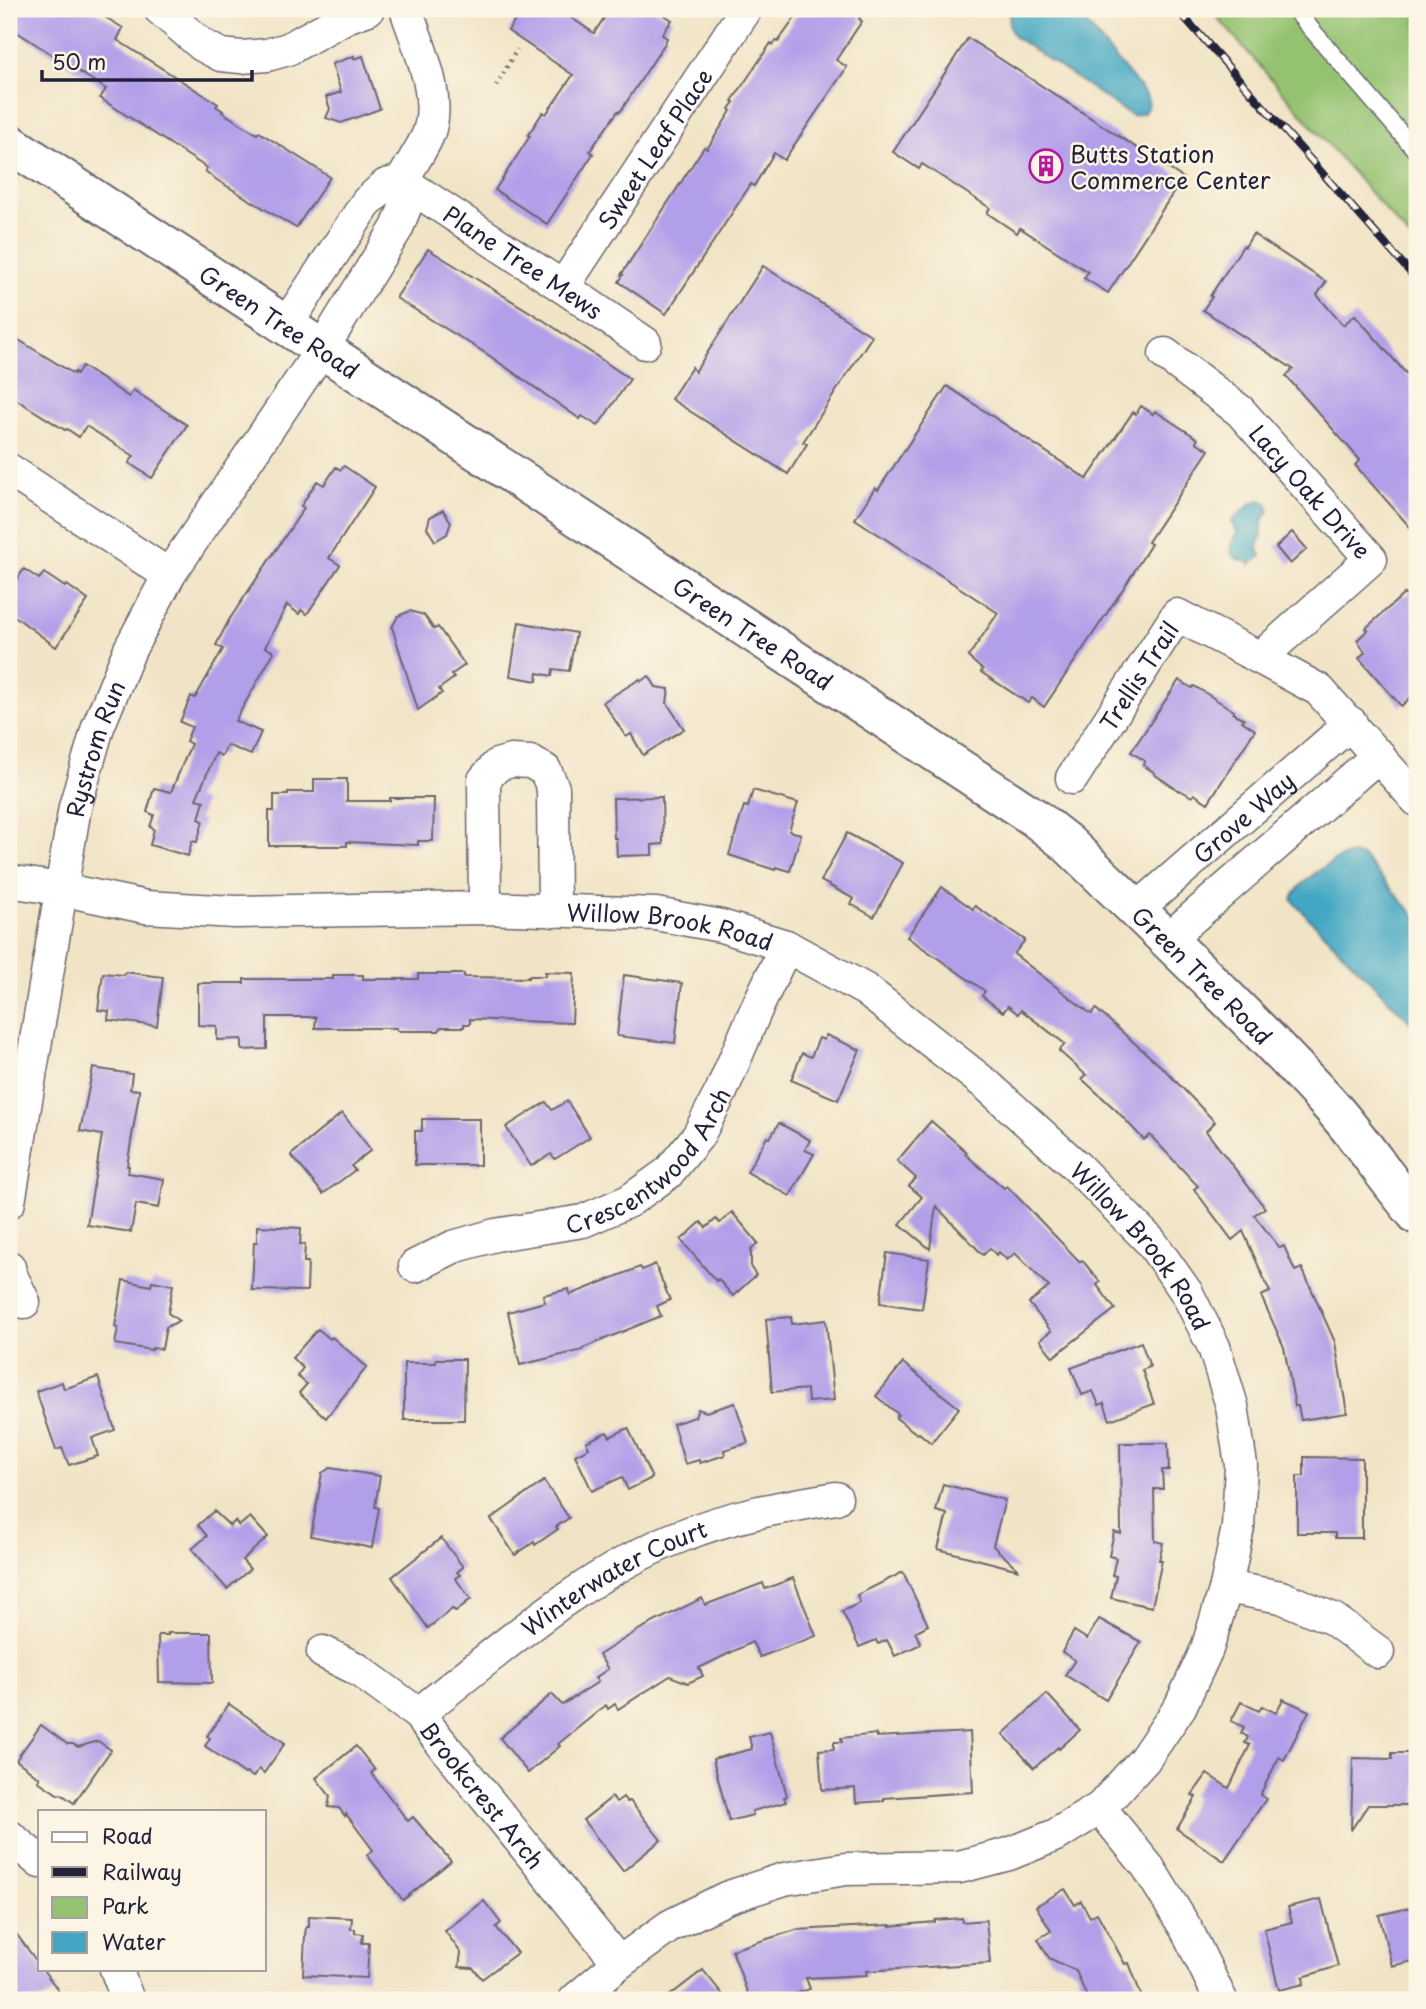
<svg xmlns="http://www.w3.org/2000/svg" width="1426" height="2009" font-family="'Playpen Sans',sans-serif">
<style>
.green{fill:#94c271;stroke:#5b7256;stroke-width:2}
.water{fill:#43a7c3;stroke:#32647f;stroke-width:2}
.building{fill:#b29fe9}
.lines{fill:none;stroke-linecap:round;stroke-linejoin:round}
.lane-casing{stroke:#6a666c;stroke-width:19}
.street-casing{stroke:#6a666c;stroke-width:35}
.secondary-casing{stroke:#6a666c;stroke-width:42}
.path{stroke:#6a666c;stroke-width:4.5;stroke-dasharray:2 5;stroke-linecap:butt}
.lane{stroke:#fff;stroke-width:16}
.street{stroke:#fff;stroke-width:32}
.secondary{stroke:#fff;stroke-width:38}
.rail-casing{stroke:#22223b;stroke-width:8}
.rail{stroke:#fcf5e5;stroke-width:5;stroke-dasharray:16;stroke-linecap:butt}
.labels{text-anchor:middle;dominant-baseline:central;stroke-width:5;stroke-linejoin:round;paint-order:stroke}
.street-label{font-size:23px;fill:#22223b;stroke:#fcf5e5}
.poi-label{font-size:23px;fill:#22223b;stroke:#fcf5e5;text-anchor:start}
</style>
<rect width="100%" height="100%" fill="#fcf5e5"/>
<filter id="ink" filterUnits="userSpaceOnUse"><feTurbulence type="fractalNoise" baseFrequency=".0143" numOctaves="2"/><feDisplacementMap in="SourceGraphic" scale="14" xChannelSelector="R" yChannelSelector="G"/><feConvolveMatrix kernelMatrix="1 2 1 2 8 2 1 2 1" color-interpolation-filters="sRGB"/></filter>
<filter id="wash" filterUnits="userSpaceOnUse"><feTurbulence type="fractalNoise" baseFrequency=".00686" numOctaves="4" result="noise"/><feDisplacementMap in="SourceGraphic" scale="28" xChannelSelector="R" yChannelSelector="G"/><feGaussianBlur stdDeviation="1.57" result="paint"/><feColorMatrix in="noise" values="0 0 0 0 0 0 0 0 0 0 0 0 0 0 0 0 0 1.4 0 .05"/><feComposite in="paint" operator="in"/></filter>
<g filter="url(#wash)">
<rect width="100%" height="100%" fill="#f1e4c6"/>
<polygon class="green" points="1210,9 1417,9 1417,246"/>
<g class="water">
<path d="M 1013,9 L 1074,9 L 1146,95 L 1149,104 L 1144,113 L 1132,116 L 1015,37 C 1008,27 1007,20 1013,9 Z"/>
<path d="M 1261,500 L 1268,504 L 1269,511 L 1262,522 L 1262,535 L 1258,548 L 1261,556 L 1250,565 L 1249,562 C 1226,558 1229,550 1237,532 L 1232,521 L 1253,502 Z"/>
<path d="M 1351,854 L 1363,857 L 1417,918 L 1417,1029 L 1296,905 L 1292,899 C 1298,882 1334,858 1351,854 Z"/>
</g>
<g id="blocks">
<g class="building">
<polygon points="9,9 92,9 123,28 117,40 218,104 216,106 223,111 222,112 257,134 259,132 330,177 296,228 217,180 205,171 207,168 100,98 106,89 9,27"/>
<polygon points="523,9 558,9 594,33 610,9 655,9 672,20 662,35 667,38 665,43 620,112 618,111 590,151 593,154 547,224 495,190 530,136 528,135 543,112 546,114 573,75 508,31"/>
<polygon points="801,9 866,9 859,19 862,21 836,60 847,67 784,160 774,153 754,186 751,184 666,314 619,282 623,275 621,275 704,147 707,149 731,111 729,109 734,102 732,101 771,43 773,45 776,41 778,42"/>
<polygon points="968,38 1183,178 1108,293 1084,278 1088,272 1020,228 1017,233 987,213 990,208 922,164 919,169 893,152"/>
<polygon points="354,56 354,59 363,56 380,109 341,123 326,118 330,109 326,97 341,92 332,64"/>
<polygon points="1253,234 1326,282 1317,295 1343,325 1355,315 1417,386 1417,535 1355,465 1360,460 1286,376 1293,369 1203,310 1212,297 1210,296 1243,246 1245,247"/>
<polygon points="428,249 543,320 630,379 598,426 582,416 580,419 487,354 396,298"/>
<polygon points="763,266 872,336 803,442 807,444 788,474 671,399 692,367 695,372"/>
<polygon points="9,334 74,374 75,372 77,374 82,366 129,397 133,390 187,425 152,478 129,463 134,456 86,426 79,437 67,429 65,430 9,395"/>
<polygon points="947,386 1087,479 1133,412 1136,414 1141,406 1153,414 1155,411 1198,439 1196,442 1209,450 1148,542 1151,544 1125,586 1044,707 1032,698 1028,703 981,672 983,670 968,657 998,613 855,519 875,488 878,490"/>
<polygon points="344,466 375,487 329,558 340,565 307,614 301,610 299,614 287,605 265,647 274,652 235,721 261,732 251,755 227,745 222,756 216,753 196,799 204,801 199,819 203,821 197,842 192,841 188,856 150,845 154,829 150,827 154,815 147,812 154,788 171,792 191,744 186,741 192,727 180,722 191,696 195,698 223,649 216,645 229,620 304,508 301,506 317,481 324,485 336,467 341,470"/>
<polygon points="443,510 451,522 447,534 435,541 427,528 430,517"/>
<polygon points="1292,532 1307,549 1290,564 1276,547"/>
<polygon points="24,569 39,579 44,573 65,587 67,585 88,600 56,647 9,612 9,591"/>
<polygon points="1417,587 1417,692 1401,706 1359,658 1365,652 1357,640 1368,630 1366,628 1404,594 1406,596"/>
<polygon points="410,611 424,615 434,629 438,627 465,665 451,675 454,678 439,689 442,693 418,710 392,627 398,616"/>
<polygon points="519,622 576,633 569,671 553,669 552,676 538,673 537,681 510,676"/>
<polygon points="649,676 656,687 669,689 667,703 684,729 643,755 631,734 626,737 603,702 635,682 640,679 641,681"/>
<polygon points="1179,680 1192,688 1194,686 1204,692 1234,711 1233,713 1244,719 1242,721 1255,730 1208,803 1194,794 1192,797 1180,790 1179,791 1154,774 1155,773 1143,765 1145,761 1131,752"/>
<polygon points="314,779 347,779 347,801 390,801 390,798 434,798 433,841 418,841 418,845 347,842 347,846 269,846 269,811 274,811 274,795 288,795 288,792 314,792"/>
<polygon points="753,790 798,803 789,831 801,834 790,871 776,867 775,870 729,855 744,806 748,807"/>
<polygon points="662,797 663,844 652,845 652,855 617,856 616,838 614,838 613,798"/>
<polygon points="847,833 903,863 874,917 851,904 854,899 821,881"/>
<polygon points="942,887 973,909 975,906 1025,940 1014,954 1091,1014 1096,1009 1165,1070 1215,1122 1206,1131 1265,1208 1254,1215 1280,1248 1284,1246 1295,1271 1302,1268 1335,1342 1347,1413 1301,1420 1298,1406 1295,1406 1284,1347 1261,1296 1270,1292 1243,1231 1232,1240 1194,1189 1198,1186 1150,1135 1144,1140 1116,1110 1082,1079 1086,1075 1059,1051 1065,1044 1021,1010 1018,1014 1008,1006 1003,1012 982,996 985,991 907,937"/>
<polygon points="125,972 163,977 157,1026 108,1020 109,1011 98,1010 103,973 124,975"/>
<polygon points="545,972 574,973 572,1023 470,1019 470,1024 464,1024 464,1027 441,1027 439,1031 397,1031 397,1028 315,1028 316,1017 267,1017 267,1049 242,1050 242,1039 217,1040 217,1026 198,1025 198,983 244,983 244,979 333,979 333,975 363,975 363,979 418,979 418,974 464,974 464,977 528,978 528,976 545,976"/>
<polygon points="624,975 682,983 675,1043 617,1036"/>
<polygon points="826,1035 860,1050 838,1100 791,1080 802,1053 811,1057 819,1038 824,1040"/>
<polygon points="93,1068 132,1074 130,1089 139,1090 139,1094 127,1166 129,1166 128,1173 164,1179 159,1208 136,1204 131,1232 87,1225 102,1135 80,1131"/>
<polygon points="567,1101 590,1137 555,1159 551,1154 531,1166 506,1127 546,1102 552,1110"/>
<polygon points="342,1113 371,1150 351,1166 355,1170 323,1194 291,1155"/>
<polygon points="422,1119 480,1119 480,1165 415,1165 415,1131 422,1131"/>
<polygon points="931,1121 967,1152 965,1154 1004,1188 1007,1186 1080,1262 1082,1260 1100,1282 1097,1285 1115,1309 1053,1357 1040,1340 1051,1331 1029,1303 1049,1287 1015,1253 1007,1260 999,1252 996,1255 990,1248 983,1255 936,1206 930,1249 900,1224 922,1197 909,1186 916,1178 897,1161"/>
<polygon points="779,1123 810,1140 805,1150 814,1154 790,1196 747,1172 767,1137 770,1138"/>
<polygon points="732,1212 758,1243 751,1250 751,1268 756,1275 733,1296 718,1279 716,1281 681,1240 701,1222 706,1228 716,1219 720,1223"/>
<polygon points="257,1226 301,1228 300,1244 305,1244 304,1262 308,1262 307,1291 252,1290 254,1242 257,1242"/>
<polygon points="887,1253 929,1259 922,1309 880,1303"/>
<polygon points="655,1264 670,1300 657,1306 661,1316 583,1348 583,1350 520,1365 508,1312 545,1302 543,1295 569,1289 570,1295 640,1267 642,1270"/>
<polygon points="123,1280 151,1286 152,1281 173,1285 168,1313 179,1321 166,1327 162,1349 152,1348 152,1350 115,1344 118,1328 115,1327"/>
<polygon points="791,1317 792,1324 826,1320 834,1400 808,1402 807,1389 772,1392 766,1319"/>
<polygon points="318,1329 330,1339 332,1337 367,1367 326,1418 299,1393 307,1384 297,1376 303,1368 292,1358"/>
<polygon points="1141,1342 1150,1367 1142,1370 1154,1404 1110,1420 1104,1403 1099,1405 1093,1391 1082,1395 1071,1368"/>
<polygon points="436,1359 465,1359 464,1420 404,1420 404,1363 436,1363"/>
<polygon points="903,1363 959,1408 931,1443 919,1433 917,1434 896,1418 898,1414 876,1396"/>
<polygon points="98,1377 115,1430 92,1438 98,1456 69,1465 62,1448 56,1450 36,1391 62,1382 64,1389"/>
<polygon points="735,1403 748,1443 724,1450 725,1455 700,1463 699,1460 685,1464 673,1424 695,1417 698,1409 706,1412"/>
<polygon points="628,1428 652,1478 628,1490 622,1477 592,1491 575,1455 589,1448 586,1442 607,1432 610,1437"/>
<polygon points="1120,1443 1168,1443 1169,1470 1162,1470 1163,1489 1154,1489 1155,1541 1163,1543 1159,1560 1162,1560 1152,1607 1111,1598 1116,1576 1112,1575 1116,1558 1109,1556 1114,1532 1121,1534"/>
<polygon points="1304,1457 1362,1458 1362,1538 1335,1538 1335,1533 1297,1533 1297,1476 1304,1476"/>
<polygon points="330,1468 380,1476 375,1507 379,1508 372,1548 311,1536 322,1473"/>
<polygon points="544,1481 569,1518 556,1527 558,1529 535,1545 534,1542 515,1555 491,1519"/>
<polygon points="943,1484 1005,1500 993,1546 1019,1570 938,1549 947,1514 936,1511"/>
<polygon points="214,1511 230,1526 235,1521 239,1526 250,1517 268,1537 242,1560 250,1569 227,1589 192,1549 207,1536 198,1525"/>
<polygon points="441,1538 463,1567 457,1572 460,1575 455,1578 471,1599 456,1611 452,1609 428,1628 392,1577"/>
<polygon points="903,1572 928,1625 915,1632 921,1644 895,1656 887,1640 878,1644 876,1640 859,1647 842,1611 860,1603 857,1595"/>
<polygon points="793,1578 816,1636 760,1657 752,1642 699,1668 703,1676 688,1683 670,1676 618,1709 615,1704 608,1709 606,1705 558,1744 560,1746 528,1773 500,1738 552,1694 562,1705 598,1682 595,1678 608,1669 599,1655 640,1629 702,1598 705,1605 763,1583 765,1589"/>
<polygon points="1099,1619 1141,1642 1106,1700 1065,1675 1075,1660 1062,1652 1074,1631 1087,1639"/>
<polygon points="168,1633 211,1633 212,1683 159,1682 158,1635 168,1635"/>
<polygon points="1047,1694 1080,1730 1059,1749 1058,1747 1034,1768 1003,1734"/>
<polygon points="1283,1699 1309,1711 1284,1760 1279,1757 1260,1795 1266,1799 1224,1861 1177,1829 1196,1797 1192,1795 1207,1774 1229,1788 1250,1745 1245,1743 1248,1737 1241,1733 1244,1727 1231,1721 1241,1702 1259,1711 1262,1706 1276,1713"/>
<polygon points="229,1704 285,1743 264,1773 259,1769 253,1777 247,1773 245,1774 205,1746 210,1738 207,1736"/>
<polygon points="41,1725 67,1744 73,1744 78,1747 98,1741 111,1750 74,1803 61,1794 59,1795 38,1781 40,1778 16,1760"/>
<polygon points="770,1732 787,1796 784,1797 786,1802 752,1811 753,1815 729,1821 713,1759 752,1749 749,1737"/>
<polygon points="970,1732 973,1792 884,1798 884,1801 856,1803 855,1788 822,1790 819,1750 834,1749 834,1742 842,1742 841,1738 876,1734 876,1737"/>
<polygon points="356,1746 375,1770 371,1773 408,1821 413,1817 451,1861 403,1900 367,1855 373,1850 346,1814 345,1816 339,1808 328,1807 330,1796 316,1778"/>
<polygon points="1392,1753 1417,1753 1417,1805 1368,1805 1351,1830 1353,1758 1392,1759"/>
<polygon points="612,1797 616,1802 623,1797 627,1802 630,1801 661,1840 623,1871 583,1820"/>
<polygon points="1065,1889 1075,1905 1081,1901 1090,1917 1097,1913 1125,1964 1129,1963 1143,2000 1088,2000 1076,1971 1049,1958 1038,1939 1051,1931 1036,1906"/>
<polygon points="1321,1899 1338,1966 1303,1977 1304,1984 1279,1990 1264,1929 1292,1922 1288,1907"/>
<polygon points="484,1901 501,1923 496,1927 517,1953 482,1979 473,1968 459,1967 461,1953 445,1931"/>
<polygon points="1417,1906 1417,1960 1392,1966 1379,1915"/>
<polygon points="309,1916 352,1918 351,1929 355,1929 355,1933 363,1934 362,1943 369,1943 367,1978 303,1975 305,1936 306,1927 309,1927"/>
<polygon points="962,1918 962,1922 986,1920 990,1963 866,1971 867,1975 806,1978 810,1989 778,2000 750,2000 732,1950 796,1930 890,1925 890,1926 935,1922 935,1920"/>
<polygon points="9,1924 58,1990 43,2000 9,2000"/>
<polygon points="703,1970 727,2000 664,2000"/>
</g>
</g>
</g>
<g filter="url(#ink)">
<use href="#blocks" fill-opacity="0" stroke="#6a666c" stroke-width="2"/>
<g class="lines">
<defs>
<polyline id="lane" points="1294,9 1417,152"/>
<g id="street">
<polyline points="160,9 202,45 221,55 241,57 267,55 288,49 346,17 368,9"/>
<path id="s1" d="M 406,9 C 418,46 444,99 427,137 C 420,152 410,166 402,181 L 563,287 L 645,343"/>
<path id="s2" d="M 563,287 L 746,9"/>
<path id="s3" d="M 1165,354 L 1240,411 L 1371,559 L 1260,658 L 1319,690 L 1417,800"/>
<polyline points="9,470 169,575"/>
<path id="s4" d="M 1072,778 L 1177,615 L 1260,658"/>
<path id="s5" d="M 9,881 L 60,889 L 146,907 L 235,912 L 485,908 L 656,914 L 721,926 L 786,946 L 866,990 L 988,1086 L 1076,1166 L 1151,1242 L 1187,1293 L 1214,1347 L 1232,1406 L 1241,1465 L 1238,1527 L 1226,1587 L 1207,1649 L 1180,1707 L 1144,1760 L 1100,1808 L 1056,1835 L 1009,1854 L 959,1867 L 846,1869 L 784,1879 L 726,1898 L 670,1926 L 619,1963 L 575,2000"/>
<polyline points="485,908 484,780 497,765 511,761 530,762 545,770 553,788 554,911"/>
<path id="s6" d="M 1136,910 L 1351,723"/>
<polyline points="1167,940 1379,755"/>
<path id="s7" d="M 9,1202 L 75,807 L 98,727 L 130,649 L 169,575 L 322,349 L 397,228 L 406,205 L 402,181 L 386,185 L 367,202 L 286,325"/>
<path id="s8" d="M 415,1266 L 453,1247 L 495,1235 L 583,1221 L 629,1201 L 668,1173 L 698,1136 L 721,1092 L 755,1012 L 786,946"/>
<polyline points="9,1267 10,1273 24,1302"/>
<polyline points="1226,1587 1281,1597 1333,1619 1378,1652"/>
<path id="s9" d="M 323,1652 L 357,1669 L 418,1714 L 619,1963"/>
<path id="s10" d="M 418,1714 C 501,1649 582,1575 681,1536 C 732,1515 782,1507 836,1498"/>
<polyline points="1100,1808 1148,1867 1188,1932 1221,2000"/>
<polyline points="9,1836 40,1862"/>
<polyline points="116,1969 128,2000"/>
</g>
<g id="secondary">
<path id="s11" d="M 9,143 L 1035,818 L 1067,843 C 1156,929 1247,1014 1331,1106 C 1362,1141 1387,1180 1417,1215"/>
</g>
</defs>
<use href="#lane" class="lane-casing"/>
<use href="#street" class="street-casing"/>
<use href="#secondary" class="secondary-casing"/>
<polyline class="path" points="496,86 517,49"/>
<use href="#lane" class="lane"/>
<use href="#street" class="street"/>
<use href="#secondary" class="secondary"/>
<defs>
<polyline id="rail" points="1177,9 1417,280"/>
</defs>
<use href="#rail" class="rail-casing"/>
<use href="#rail" class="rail"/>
</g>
</g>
<defs>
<symbol id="building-ring" viewBox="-11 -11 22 22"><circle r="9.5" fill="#fcf5e5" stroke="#b5179e" stroke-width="1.5"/><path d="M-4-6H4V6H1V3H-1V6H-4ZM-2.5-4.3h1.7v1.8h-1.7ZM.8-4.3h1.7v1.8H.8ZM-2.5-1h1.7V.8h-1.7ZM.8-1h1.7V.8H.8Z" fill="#b5179e"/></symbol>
</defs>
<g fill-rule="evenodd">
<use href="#building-ring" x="1027" y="147" width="38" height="38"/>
</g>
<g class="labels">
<g class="street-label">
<text stroke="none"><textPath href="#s2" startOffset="166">Sweet Leaf Place</textPath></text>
<text stroke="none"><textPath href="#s1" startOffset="329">Plane Tree Mews</textPath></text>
<text stroke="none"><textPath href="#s11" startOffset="324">Green Tree Road</textPath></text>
<text stroke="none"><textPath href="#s3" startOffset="201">Lacy Oak Drive</textPath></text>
<text stroke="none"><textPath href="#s11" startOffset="891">Green Tree Road</textPath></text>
<text stroke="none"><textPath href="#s4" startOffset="122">Trellis Trail</textPath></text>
<text stroke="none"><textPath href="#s7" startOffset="462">Rystrom Run</textPath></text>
<text stroke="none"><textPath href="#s6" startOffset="142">Grove Way</textPath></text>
<text stroke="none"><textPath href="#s5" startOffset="665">Willow Brook Road</textPath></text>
<text stroke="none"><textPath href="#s11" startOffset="1458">Green Tree Road</textPath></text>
<text stroke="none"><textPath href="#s8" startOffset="266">Crescentwood Arch</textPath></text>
<text stroke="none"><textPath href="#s5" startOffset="1253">Willow Brook Road</textPath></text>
<text stroke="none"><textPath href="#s10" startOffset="240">Winterwater Court</textPath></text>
<text stroke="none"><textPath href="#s9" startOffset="217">Brookcrest Arch</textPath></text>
</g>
<g class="poi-label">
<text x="1070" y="153">Butts Station<tspan x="1070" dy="26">Commerce Center</tspan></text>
</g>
</g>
<rect width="1426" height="2009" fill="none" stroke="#fcf5e5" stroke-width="35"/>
<rect x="38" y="1810" width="228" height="161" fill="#fcf5e5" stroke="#a5a1a1" stroke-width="2"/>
<rect x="52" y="1832" width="35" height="10" fill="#ffffff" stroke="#a5a1a1" stroke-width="2"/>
<text x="102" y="1844" font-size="21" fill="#22223b">Road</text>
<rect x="52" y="1867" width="35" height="10" fill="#22223b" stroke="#a5a1a1" stroke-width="2"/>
<text x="102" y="1880" font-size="21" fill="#22223b">Railway</text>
<rect x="52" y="1897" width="35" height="21" fill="#94c271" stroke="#a5a1a1" stroke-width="2"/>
<text x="102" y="1914" font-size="21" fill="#22223b">Park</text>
<rect x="52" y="1932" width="35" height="21" fill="#43a7c3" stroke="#a5a1a1" stroke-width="2"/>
<text x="102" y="1950" font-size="21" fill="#22223b">Water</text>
<path d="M42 70v10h210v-10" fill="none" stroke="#22223b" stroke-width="3.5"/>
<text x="52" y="70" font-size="21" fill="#22223b" stroke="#fcf5e5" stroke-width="5" paint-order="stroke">50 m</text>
</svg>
